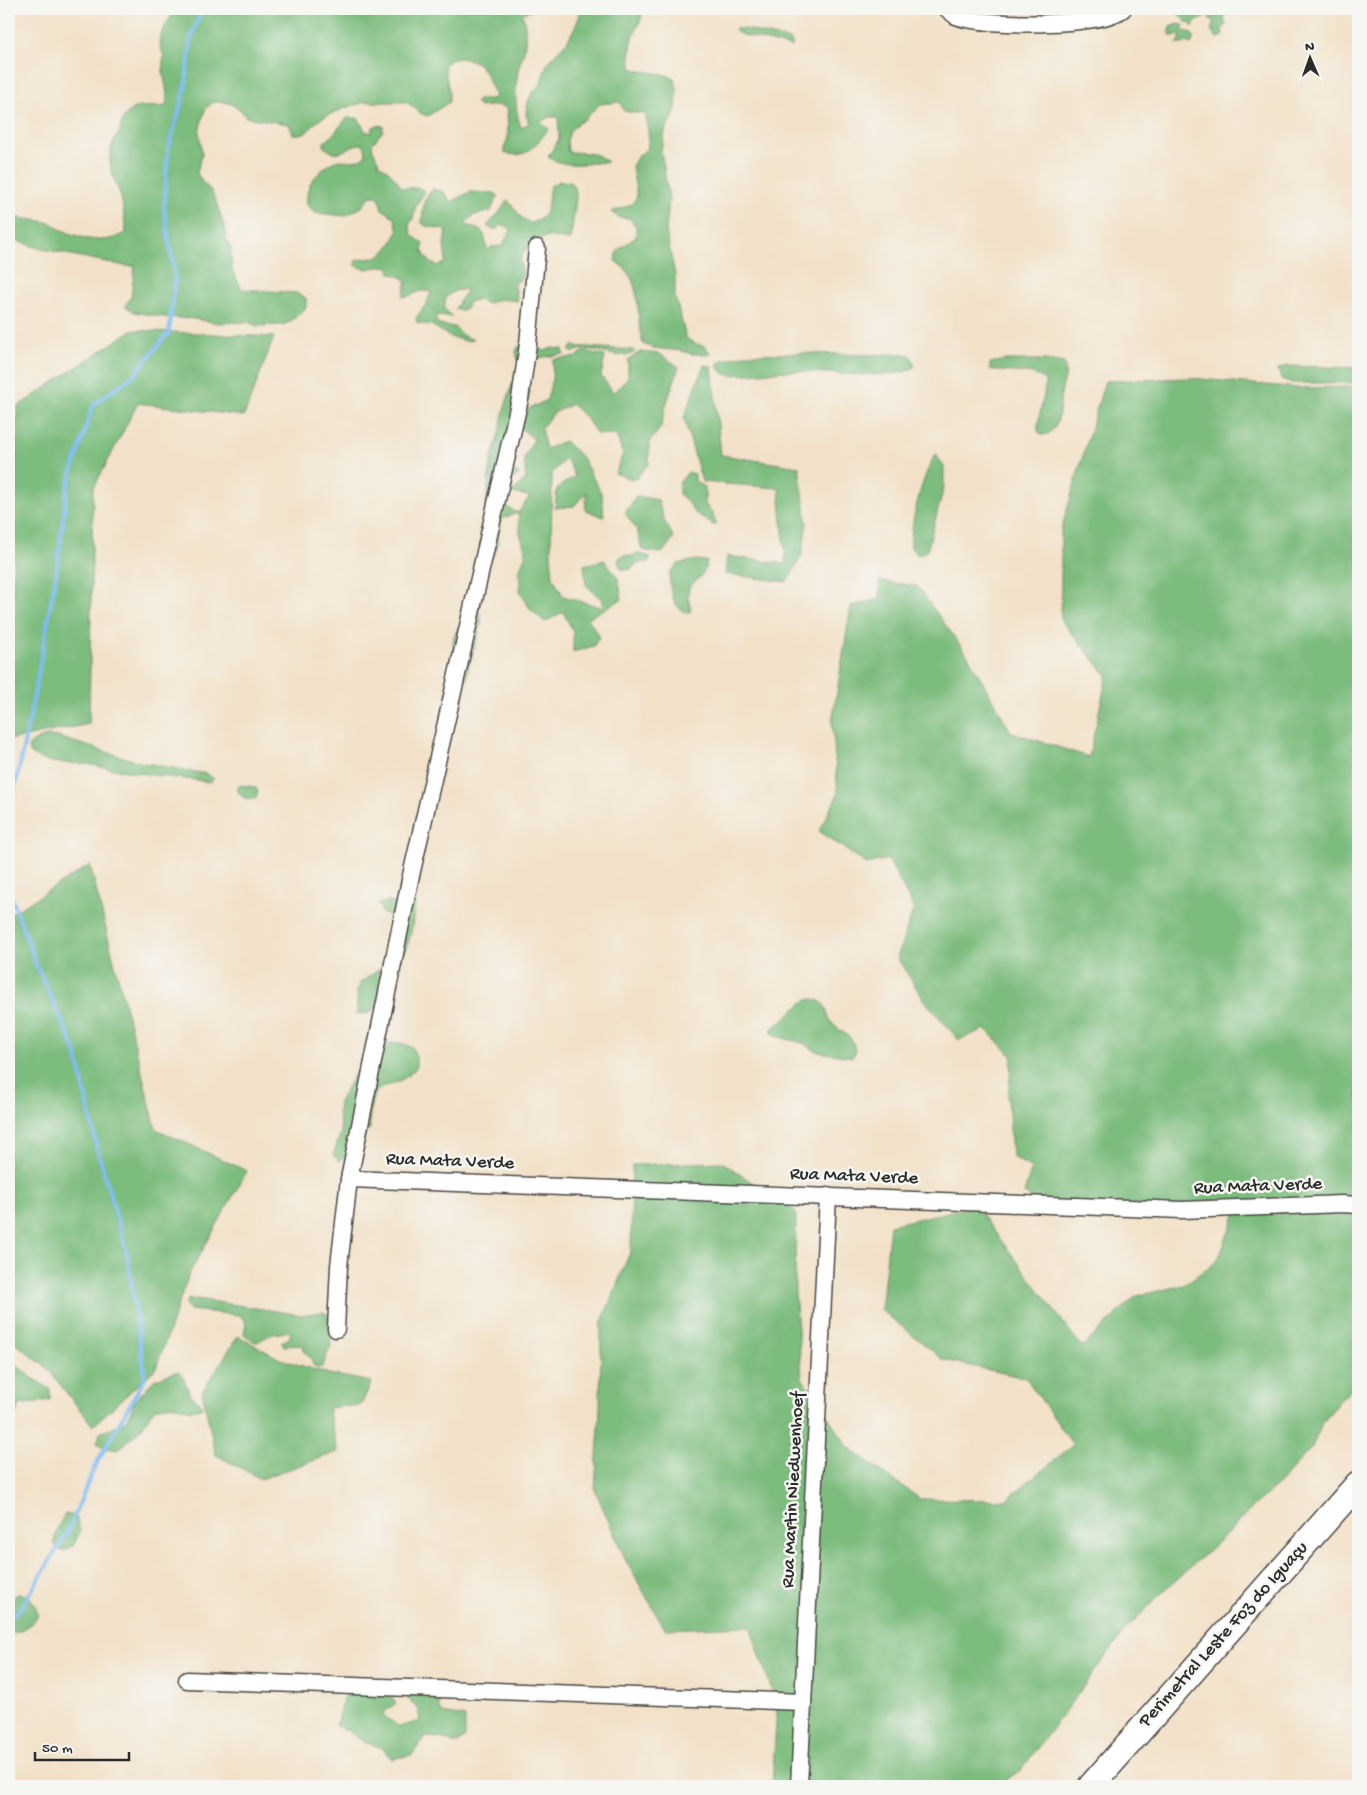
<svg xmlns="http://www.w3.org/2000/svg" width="1367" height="1795" font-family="'Gochi Hand',sans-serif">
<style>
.forest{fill:#7bbc7d;stroke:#537454;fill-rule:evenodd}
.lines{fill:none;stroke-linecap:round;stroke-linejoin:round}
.stream{stroke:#7ebcf2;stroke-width:4}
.minor-casing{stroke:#494643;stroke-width:19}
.highway-casing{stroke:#494643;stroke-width:28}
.minor{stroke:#fff;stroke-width:16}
.highway{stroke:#fff;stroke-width:25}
.labels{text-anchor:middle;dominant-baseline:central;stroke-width:5;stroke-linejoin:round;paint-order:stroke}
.street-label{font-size:19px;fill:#2b2b2b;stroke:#f6f6f2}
</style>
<rect width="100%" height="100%" fill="#f6f6f2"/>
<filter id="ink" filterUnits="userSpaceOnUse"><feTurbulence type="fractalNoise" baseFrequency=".02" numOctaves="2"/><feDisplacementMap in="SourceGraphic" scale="10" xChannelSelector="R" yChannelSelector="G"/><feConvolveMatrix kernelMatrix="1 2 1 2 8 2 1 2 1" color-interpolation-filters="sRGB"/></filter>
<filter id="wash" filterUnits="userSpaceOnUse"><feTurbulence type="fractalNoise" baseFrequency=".0096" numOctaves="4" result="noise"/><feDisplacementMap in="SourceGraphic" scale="20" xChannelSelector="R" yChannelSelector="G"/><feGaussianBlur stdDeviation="1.12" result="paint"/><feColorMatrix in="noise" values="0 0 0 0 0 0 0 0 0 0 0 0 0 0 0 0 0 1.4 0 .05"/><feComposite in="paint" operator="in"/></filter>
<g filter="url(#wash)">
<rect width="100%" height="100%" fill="#f2e1c8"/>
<g class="forest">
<path d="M 175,9 L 537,9 L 522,13 C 527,26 526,41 523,55 C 522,59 520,62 519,66 C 515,87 514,108 521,128 L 529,123 L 526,114 L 527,104 L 532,93 L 540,86 L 546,66 L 552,57 L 567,42 L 577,23 L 580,14 L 576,9 L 643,9 C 642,23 633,33 631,47 C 630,54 631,61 631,68 C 645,74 660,71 674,78 L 677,88 L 676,108 L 673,118 L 666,128 L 661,150 L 669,199 L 666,231 L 675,275 L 675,296 L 686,338 L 695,344 L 705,346 L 711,354 L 691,354 L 682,351 L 653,348 L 643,344 C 634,314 645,279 615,261 L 618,250 L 636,237 L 636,227 L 630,218 L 620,218 L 611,212 L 631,205 L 637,197 L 632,166 L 638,156 L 647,149 L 649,138 L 645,113 L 635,113 L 624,111 L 620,102 L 600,104 L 586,118 L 577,124 L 570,131 L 567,141 L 568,152 C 585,153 594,151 608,162 C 588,163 566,169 548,157 L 559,139 L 558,117 L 549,117 L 540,122 L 549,129 C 535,144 529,160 505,153 L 504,148 L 508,138 L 507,108 L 497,105 L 480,107 L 475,103 L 479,99 L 491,99 L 496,97 C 492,90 486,72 482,68 C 472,56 454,55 444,65 L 449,91 L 449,102 L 428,116 C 418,115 415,105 405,102 L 365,102 L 341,109 L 341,110 C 335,113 325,115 319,120 C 308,129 310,135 293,134 L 289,124 L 246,117 C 237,104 226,100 211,103 L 205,110 L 199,131 L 202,153 L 197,173 L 202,182 L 210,189 L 215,199 L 225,228 L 226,239 L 231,249 L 232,271 L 242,289 L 296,293 L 306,298 L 306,308 L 290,322 L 281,325 L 257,326 L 248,322 L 217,323 L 195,319 L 164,317 L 134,312 L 125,306 L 131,297 L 135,266 L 125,266 L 38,248 L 9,238 L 9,215 C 22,220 37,219 50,223 C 54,224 57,227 60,229 C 82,239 105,246 126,232 C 124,221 124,209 121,198 C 116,179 107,171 111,150 C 112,141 118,136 120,129 C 122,121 126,111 135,108 C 145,105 156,108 166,106 C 170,88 159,72 164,56 C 153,35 167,27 175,9 Z"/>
<polygon points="1185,9 1204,9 1207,12 1205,17 1195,22 1194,25 1192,27 1192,24 1186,22 1179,15"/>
<polygon points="1212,9 1227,9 1224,18 1226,25 1222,29 1223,36 1217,38 1211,30 1214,22 1209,18"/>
<polygon points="1177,24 1184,25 1182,31 1189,32 1194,36 1192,43 1189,44 1188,41 1183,44 1177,44 1181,35 1171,36 1169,30 1170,27"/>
<path d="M 735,29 C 752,28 757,33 772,36 C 779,38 785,37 792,42 L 792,47 L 743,35 L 738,33 Z"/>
<path d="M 347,118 L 358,118 L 366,132 L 372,132 L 373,127 L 378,125 L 383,126 L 383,131 L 372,144 L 373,150 L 380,165 C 387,169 399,180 401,188 L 420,188 L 424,191 C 423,198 418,200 416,206 C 413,214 416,215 409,225 L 412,235 L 424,244 L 422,250 C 427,260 435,271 446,262 L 444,245 L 446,230 L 426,226 L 422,223 L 424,202 L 429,193 L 433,189 L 444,192 L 451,202 L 470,192 L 495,193 L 499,197 L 495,201 L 491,211 L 474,215 L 466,223 C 470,228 476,227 481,231 C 486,234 485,246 488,251 L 491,247 L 502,246 L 511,230 L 507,226 L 501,225 L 497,229 L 492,229 L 487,226 L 498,214 L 508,200 L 521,217 L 530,223 C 553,217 546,202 550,186 L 560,181 L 570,182 C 573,185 575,188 576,192 C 577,196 571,237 570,240 C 563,240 559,238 553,237 C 539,235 525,248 520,260 L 523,276 L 515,284 L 517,301 L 501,299 L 487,304 L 478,299 L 469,302 L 466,308 L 461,311 L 455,309 L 467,289 L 455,291 L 446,297 L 444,308 L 452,317 L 437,315 L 436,320 L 439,325 L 455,327 L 462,335 L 473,340 L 466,341 L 450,337 L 432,325 L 417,323 L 416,318 L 427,303 L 431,292 C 415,288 415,297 403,297 L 406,283 L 404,278 L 390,273 L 389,268 L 385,266 L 365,269 L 355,265 L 356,260 C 362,258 367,259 373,258 C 386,255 392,242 398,231 L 394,217 L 382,209 L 379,197 L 374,196 L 369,197 L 362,207 L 345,216 L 315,213 L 307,205 C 306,187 310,182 322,170 C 326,166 330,163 335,161 C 347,158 354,165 366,155 L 365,148 L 362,144 C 346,144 342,161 324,147 L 324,142 L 329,139 Z"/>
<polygon points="132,330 274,337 244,416 138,403 93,489 89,724 9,740 9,642 12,621 17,407"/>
<polygon points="519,346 535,347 545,351 552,348 563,349 564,354 518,361 516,351"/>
<path d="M 572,346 L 633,350 L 635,352 C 619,364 589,341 573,353 L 569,350 Z"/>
<path d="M 583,351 L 605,356 L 601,376 L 614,393 L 628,377 L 628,360 L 640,352 L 660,354 L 679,367 L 666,405 L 661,427 L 649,443 L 649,464 L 634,480 L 615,473 L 623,454 L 616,435 L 597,434 L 586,418 L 572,404 L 554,413 L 541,428 L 546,449 L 565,441 L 582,457 L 602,495 L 604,517 L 585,510 L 587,492 L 574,506 L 555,508 L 557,488 L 575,476 L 566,458 L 552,473 L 551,556 L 553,577 L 563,596 L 604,608 L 601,599 L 586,585 L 584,565 L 604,560 L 618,578 L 622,599 L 588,618 L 599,637 L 594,646 L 573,652 L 573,631 L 563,612 L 545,622 L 530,609 L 520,592 L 519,572 L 526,553 L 520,533 L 518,513 L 501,519 C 496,539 502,552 483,566 L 484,521 L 491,460 L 501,427 L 502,417 L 512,384 L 526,381 L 530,391 L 528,401 L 520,407 L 519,426 L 528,409 L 547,400 L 552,379 L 553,359 L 577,357 ZM 519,427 L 534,439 L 524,458 L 526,478 L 511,493 L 530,496 L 518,513 L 508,508 L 502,499 C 506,489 510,482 519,474 L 510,469 Z"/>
<path d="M 804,353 L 865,355 L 904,354 L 910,355 L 914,362 L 914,367 C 898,381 821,372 797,371 C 775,371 754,374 732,375 L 724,374 L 717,366 L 720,361 L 748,354 Z"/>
<path d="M 1007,360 L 1046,360 L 1064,363 C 1068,378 1063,381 1061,394 C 1059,407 1061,435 1041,435 L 1038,431 C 1037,414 1046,398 1045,381 C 1036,369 1005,374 990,369 L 990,363 Z"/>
<polygon points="704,365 712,367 721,455 799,467 807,523 802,555 787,582 725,574 727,556 786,564 779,488 702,482 684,418"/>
<polygon points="1287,366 1358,368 1358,383 1292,383 1281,379 1278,369"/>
<polygon points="1190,378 1298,388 1358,387 1358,1384 1338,1402 1322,1424 1312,1447 1283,1480 1256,1504 1231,1530 1163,1592 1127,1628 1021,1770 996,1786 772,1786 777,1706 750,1626 665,1629 626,1561 595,1490 600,1409 601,1324 631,1250 632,1165 722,1162 796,1212 795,1293 802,1378 849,1448 920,1499 1006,1500 1073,1445 1026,1378 944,1360 881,1310 890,1225 975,1206 1082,1347 1136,1296 1184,1285 1218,1260 1237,1210 1049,1210 1024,1193 1032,1168 1012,1157 1008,1098 1012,1056 985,1029 959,1040 925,1001 897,958 914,908 888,859 866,864 819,831 838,794 832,722 851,606 880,599 879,581 917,586 968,656 1011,732 1089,757 1107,676 1061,620 1061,530 1105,381"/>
<path d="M 936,454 L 944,467 L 944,487 L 927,551 L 918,555 L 911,548 C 909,526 923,472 936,454 Z"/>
<polygon points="688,472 695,474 695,481 705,487 705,504 712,513 716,524 713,525 694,512 689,503 679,494 679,483"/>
<polygon points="636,496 658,500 664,520 674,538 662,553 642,550 637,530 625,513"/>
<path d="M 637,553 L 650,557 L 649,562 C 639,562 636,564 629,570 L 622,569 L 618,562 L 620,557 L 625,555 L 633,556 Z"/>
<path d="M 696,560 L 707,561 C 705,574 698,579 689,587 L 688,597 L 691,611 L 687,613 C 671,607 669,587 670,572 L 678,564 Z"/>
<path d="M 478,607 L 481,618 L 481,624 L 468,668 L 467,678 L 464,683 L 459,681 C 451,641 446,636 478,607 Z"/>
<path d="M 47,736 L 58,737 L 139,762 L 207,774 L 214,779 L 210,782 C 170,777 131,773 92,765 C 74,762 55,765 38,758 C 17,749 34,739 47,736 Z"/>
<path d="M 240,785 L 255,787 L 258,791 L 256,798 C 248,802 239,797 237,788 Z"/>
<polygon points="90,865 156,1129 247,1171 189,1274 156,1368 93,1426 47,1368 9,1338 9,915"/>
<path d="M 418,879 C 415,897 415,915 411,933 C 407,953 386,986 377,1006 L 369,1013 L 357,1014 L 357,992 L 361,982 L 380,969 L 387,962 L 395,916 L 383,914 L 378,904 L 389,901 L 399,906 Z"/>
<path d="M 806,1000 C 811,999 817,998 821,1002 C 828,1007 827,1017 832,1023 C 841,1034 855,1034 855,1053 L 852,1057 L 818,1052 L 803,1043 L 775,1036 L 771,1030 Z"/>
<path d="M 390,1043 L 401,1043 L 412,1047 L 416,1057 L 416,1068 C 389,1098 368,1070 370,1129 L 359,1136 L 348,1153 L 340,1161 L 333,1155 L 341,1133 L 338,1112 L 339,1102 L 355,1073 L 371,1057 Z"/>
<path d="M 197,1299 L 302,1315 L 323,1312 L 329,1315 L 331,1347 C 326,1353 327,1360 322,1367 L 318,1368 L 313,1365 L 312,1360 L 304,1352 L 303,1345 L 284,1346 L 281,1342 L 286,1340 L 290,1337 L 290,1331 L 270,1335 L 257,1342 L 252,1341 L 244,1334 L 246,1323 L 240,1315 L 189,1310 L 185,1305 L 187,1300 Z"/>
<polygon points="238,1336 280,1359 329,1374 372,1382 361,1405 328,1408 338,1452 261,1479 216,1455 202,1392"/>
<polygon points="9,1359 31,1377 50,1389 50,1400 20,1405 10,1424 9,1435 9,1391 15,1387 9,1378"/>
<path d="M 175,1372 L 180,1372 L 183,1377 L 190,1394 L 203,1406 C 194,1413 186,1408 176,1406 C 169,1405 162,1406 155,1408 L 140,1430 L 118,1450 L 101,1447 L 97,1443 L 100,1433 L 125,1421 L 129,1417 L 134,1402 L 154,1380 Z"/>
<path d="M 65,1514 L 76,1516 L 80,1532 L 73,1546 L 64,1551 C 45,1548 59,1524 65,1514 Z"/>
<path d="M 17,1594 L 28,1595 L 35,1605 L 38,1615 C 32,1625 21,1633 9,1633 L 9,1602 Z"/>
<polygon points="406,1690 442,1694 439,1706 442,1713 465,1717 465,1737 456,1744 441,1738 425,1737 412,1755 392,1759 382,1748 364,1742 347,1730 336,1726 343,1698 348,1693 388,1693 396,1703 382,1714 399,1727 420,1721 418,1708 407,1698"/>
</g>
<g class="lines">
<g class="stream">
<polyline points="9,843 10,812 36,686 56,575 67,488 93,405 134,375 169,332 175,277 164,209 168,150 185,90 191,38 202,9"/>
<polyline points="9,891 37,967 76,1052 98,1152 127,1253 145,1378 94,1468 68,1531 21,1608 9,1619"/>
</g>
</g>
</g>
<g filter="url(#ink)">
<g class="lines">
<defs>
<g id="minor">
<path d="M 947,9 C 950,11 953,14 956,16 C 982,27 1102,27 1123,9"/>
<polyline points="349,1179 1182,1210 1342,1204 1358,1205"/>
<polyline points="336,1329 339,1266 349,1179 410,880 520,399 528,344 537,248"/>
<polyline points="187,1680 803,1702"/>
<polyline points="799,1786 828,1196"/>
</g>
<polyline id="highway" points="1091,1786 1358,1484"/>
</defs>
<use href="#minor" class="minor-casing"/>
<use href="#highway" class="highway-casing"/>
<use href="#minor" class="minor"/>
<use href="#highway" class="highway"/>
</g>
</g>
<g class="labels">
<g class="street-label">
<text transform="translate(450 1162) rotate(2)">Rua Mata Verde</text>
<text transform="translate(854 1177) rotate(2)">Rua Mata Verde</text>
<text transform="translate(1258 1187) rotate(-2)">Rua Mata Verde</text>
<text transform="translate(794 1490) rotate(-87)">Rua Martin Niedwenhoef</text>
<text transform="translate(1224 1635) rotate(-48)">Perimetral Leste Foz do Iguaçu</text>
</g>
</g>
<rect width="1367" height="1795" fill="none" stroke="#f6f6f2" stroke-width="30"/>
<g transform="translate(1310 58) rotate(358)" stroke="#f6f6f2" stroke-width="4" paint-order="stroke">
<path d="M0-4L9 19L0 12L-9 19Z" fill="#2b2b2b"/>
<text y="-8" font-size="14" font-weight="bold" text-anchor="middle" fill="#2b2b2b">N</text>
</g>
<path d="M35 1752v8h94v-8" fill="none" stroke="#2b2b2b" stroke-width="2.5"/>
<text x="42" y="1752" font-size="15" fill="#2b2b2b" stroke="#f6f6f2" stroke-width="4" paint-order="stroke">50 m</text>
</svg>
